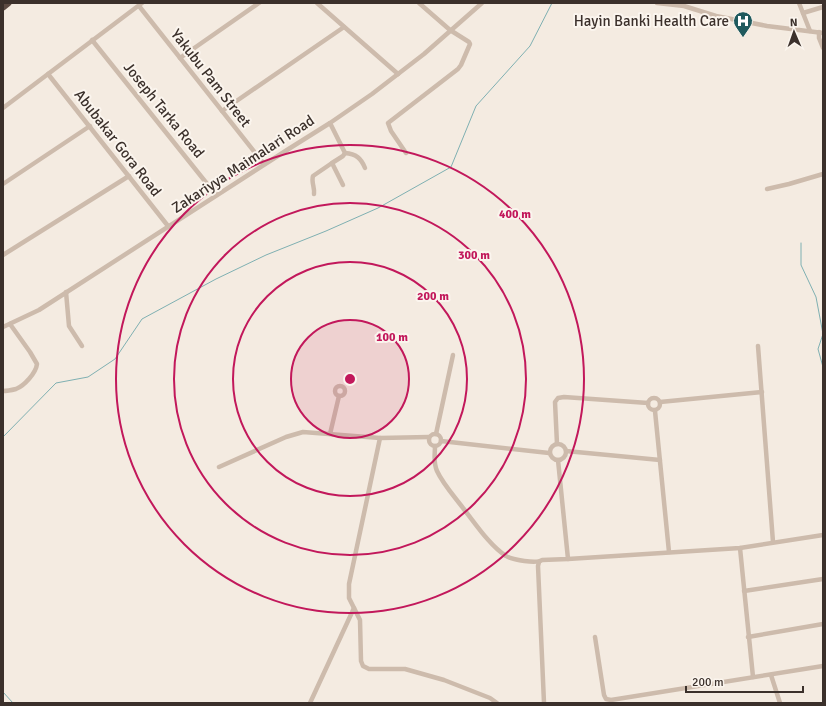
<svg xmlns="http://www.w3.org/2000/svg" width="826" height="706" font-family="Signika,sans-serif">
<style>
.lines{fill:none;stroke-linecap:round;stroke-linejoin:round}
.stream{stroke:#7fb0b2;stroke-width:1}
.minor{stroke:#cdbbac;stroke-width:4.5}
.highway{stroke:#5c4a42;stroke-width:7}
.ring{fill:none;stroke:#c2185b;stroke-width:2}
.labels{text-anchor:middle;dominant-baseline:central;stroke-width:4;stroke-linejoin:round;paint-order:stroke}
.poi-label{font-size:15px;fill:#3b302b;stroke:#fbf5ee;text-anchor:end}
.street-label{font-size:15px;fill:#3b302b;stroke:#fbf5ee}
.centre{fill:#c2185b;stroke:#fbf5ee;stroke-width:2}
.ring-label{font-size:12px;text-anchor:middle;font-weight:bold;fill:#c2185b;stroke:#fbf5ee;stroke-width:4;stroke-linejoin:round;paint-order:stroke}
</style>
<rect width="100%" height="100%" fill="#f4ebe1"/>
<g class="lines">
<g class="stream">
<polyline points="801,243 801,265 816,297 823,334 818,349 823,367"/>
<polyline points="3,437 56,383 88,377 115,359 142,319 216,279 266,255 326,231 378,208 451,167 476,106 530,46 552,3"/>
<polyline points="3,692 13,703"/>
</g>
<g class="minor">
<polyline points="317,3 398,74"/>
<polyline points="657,3 684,6 716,16 767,26 823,33"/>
<polyline points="799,3 810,31"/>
<polyline points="139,6 264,164"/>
<polyline points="803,13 823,7"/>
<polyline points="819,32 819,38 823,48"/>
<polyline points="92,40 216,195"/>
<polyline points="180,58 259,3"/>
<polyline points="48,74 168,226"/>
<polyline points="3,108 142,3"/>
<polyline points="222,111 344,27"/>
<polyline points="330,123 345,153 343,156 332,163"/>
<path d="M 345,153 C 356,154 361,158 365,168"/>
<polyline points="406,153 391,131 388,123 458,69 461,65 470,44 469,42 450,30 419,3"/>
<polyline points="3,184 90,126"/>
<polyline points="767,189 789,184 823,174"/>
<path d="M 314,194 C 315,188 311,182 313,176 L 332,163 L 343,185"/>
<polyline points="3,255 129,176"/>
<polyline points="66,292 69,326 82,346"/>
<polyline points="3,327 39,310 287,150 330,123 372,94 424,54 482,3"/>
<polyline points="758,346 773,542"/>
<circle cx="340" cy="391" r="5"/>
<path d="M 3,391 C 7,391 12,390 16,389 C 24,386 36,373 37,364 L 30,352 L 10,324"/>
<circle cx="654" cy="404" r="6"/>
<polyline points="660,402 762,392"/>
<polyline points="655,411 669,552"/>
<circle cx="435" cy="440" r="6"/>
<polyline points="330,434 339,396"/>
<polyline points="436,434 453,355"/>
<polyline points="380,438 349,584 349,598 360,620 361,661 363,666 369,669 405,669 444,680 490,698 497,703"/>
<polyline points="441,441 549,453"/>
<circle cx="558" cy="452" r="8"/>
<polyline points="557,444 555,402 558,398 564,397 648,403"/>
<path d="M 435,446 C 435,455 433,462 437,471 C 443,484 454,496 463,508 C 475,523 490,546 506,556 C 512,560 537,564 542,560 L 568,559 L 740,548 L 823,535"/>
<polyline points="566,451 660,460"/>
<polyline points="558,460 568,559"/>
<polyline points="219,467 286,437 303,432 380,438 429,437"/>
<polyline points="740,548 753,677"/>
<polyline points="539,562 538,566 544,703"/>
<polyline points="744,591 823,579"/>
<polyline points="595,637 604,695 606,699 611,700 823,666"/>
<polyline points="748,637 823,624"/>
<polyline points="771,675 780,703"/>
<polyline points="310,703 354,608"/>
</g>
<polyline class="highway" points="3,7 8,3"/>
</g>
<circle cx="350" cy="379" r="59" fill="#c2185b" fill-opacity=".12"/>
<g class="ring">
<circle cx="350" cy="379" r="59"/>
<circle cx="350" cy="379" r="117"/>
<circle cx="350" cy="379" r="176"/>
<circle cx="350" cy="379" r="234"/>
</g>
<defs>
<symbol id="hospital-pin" viewBox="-11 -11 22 30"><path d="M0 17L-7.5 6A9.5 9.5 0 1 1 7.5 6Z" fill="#1f5a5e" stroke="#fbf5ee"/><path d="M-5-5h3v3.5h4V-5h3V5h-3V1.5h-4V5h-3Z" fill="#fff"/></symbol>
</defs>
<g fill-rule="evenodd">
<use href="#hospital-pin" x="732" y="10" width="22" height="30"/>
</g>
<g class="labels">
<g class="poi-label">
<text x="729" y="21">Hayin Banki Health Care</text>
</g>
<g class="street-label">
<text transform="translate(211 78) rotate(52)">Yakubu Pam Street</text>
<text transform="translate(164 110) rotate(51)">Joseph Tarka Road</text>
<text transform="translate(118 143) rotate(52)">Abubakar Gora Road</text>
<text transform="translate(243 164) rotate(-33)">Zakariyya Maimalari Road</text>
</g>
</g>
<circle cx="350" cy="379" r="6" class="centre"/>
<g class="ring-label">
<text x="515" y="218">400 m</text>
<text x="474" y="259">300 m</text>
<text x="433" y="300">200 m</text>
<text x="392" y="341">100 m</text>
</g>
<rect width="826" height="706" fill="none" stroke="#3b302b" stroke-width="8"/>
<g transform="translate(794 32) rotate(358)" stroke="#fbf5ee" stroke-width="3" paint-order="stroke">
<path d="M0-3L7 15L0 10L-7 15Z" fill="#3b302b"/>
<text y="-6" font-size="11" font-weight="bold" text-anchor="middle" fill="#3b302b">N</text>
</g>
<path d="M686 686v6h117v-6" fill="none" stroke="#3b302b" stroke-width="2"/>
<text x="692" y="686" font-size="12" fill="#3b302b" stroke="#fbf5ee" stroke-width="3" paint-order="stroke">200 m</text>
</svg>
